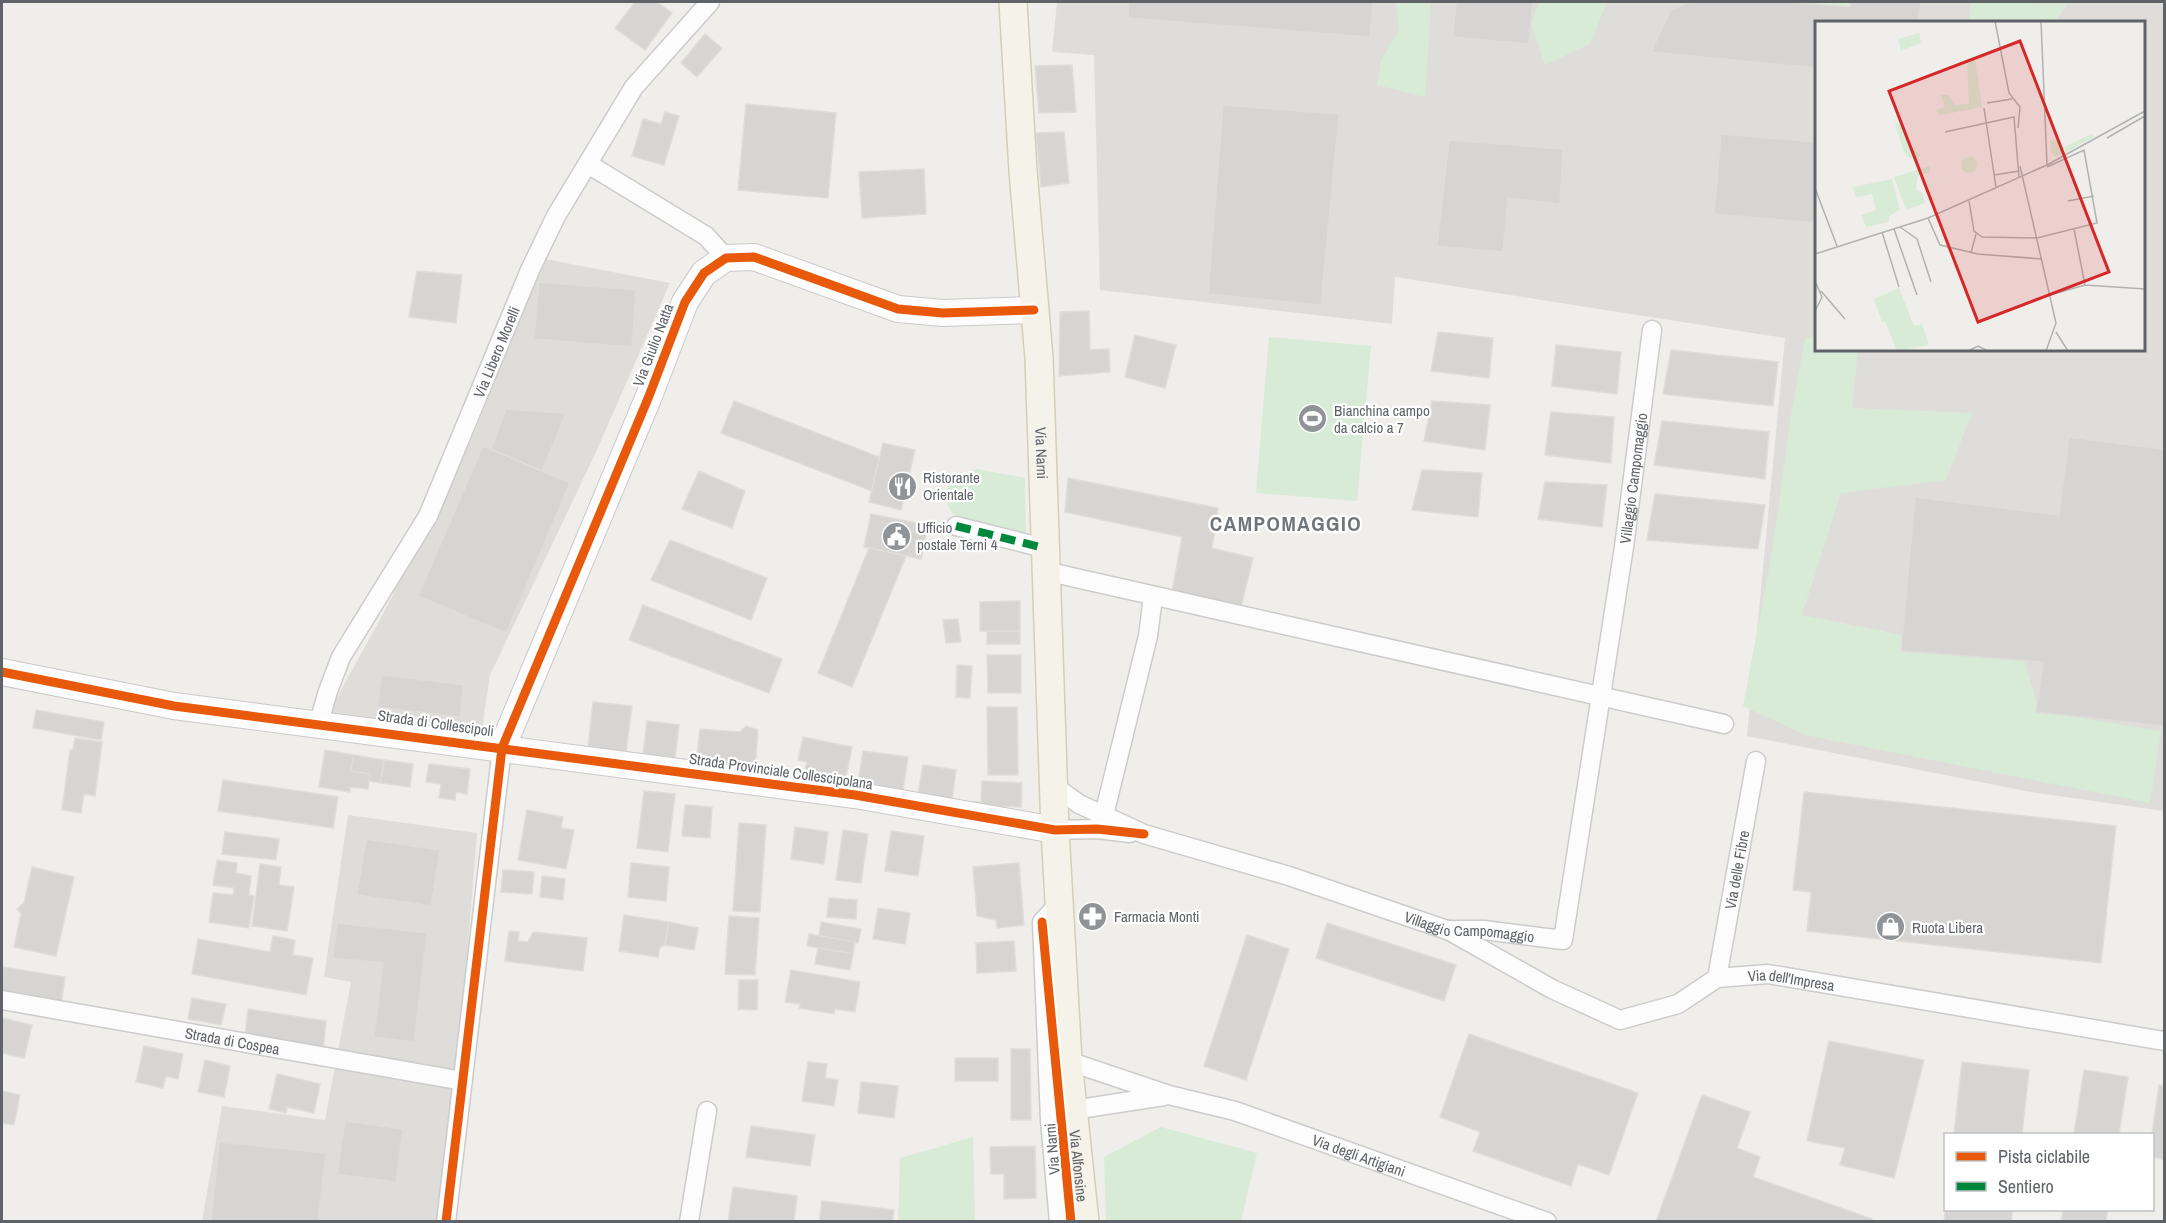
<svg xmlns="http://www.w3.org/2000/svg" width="2166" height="1223" font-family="'Archivo Narrow',sans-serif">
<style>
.industrial{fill:#dfddda;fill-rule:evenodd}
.green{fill:#d8ebd6}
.building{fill:#d6d5d3;stroke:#deddd9;stroke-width:1.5}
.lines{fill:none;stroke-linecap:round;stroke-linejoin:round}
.street-casing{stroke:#cbcccc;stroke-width:21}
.secondary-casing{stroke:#cacacb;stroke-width:28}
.primary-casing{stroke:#d7ceb8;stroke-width:30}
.street{stroke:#fdfcfc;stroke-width:18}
.secondary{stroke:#fdfcfc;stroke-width:26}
.primary{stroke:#f4f2e9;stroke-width:27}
.quiet{stroke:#00873e;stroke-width:8;stroke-dasharray:15 8;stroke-linecap:butt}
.cycleway-casing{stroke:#fff;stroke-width:13}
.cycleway{stroke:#e8590c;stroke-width:9}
.labels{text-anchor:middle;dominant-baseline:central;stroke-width:4.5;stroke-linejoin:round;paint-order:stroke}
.street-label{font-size:15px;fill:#5f6368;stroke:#fff}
.poi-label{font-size:15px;fill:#5f6368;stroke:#fff;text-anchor:start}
.district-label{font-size:21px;font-weight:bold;letter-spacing:1.5px;fill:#70757a;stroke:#fff}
.inset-road{fill:none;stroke:#b1b2b2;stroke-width:1.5}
.view{fill:#d62828;fill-opacity:0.15;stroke:#d62828;stroke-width:3}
.inset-edge{fill:none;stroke:#5f6368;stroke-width:3}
</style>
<rect width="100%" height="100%" fill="#efeeea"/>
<g class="industrial">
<path d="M 1057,2 L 2164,2 L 2164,811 L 2031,792 L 1747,736 L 1785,338 L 1395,277 L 1392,324 L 1100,290 L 1094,55 L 1052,52 ZM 1816,22 L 2144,22 L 2144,350 L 1816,350 Z"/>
<polygon points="545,259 670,283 596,452 490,675 478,756 315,737 383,614 473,436"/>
<polygon points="348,815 477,833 446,1221 202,1222 222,1106 325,1120 351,982 324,977"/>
</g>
<g class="green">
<polygon points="1396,2 1431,2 1425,97 1377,85 1381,60 1399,30"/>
<polygon points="1539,2 1607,2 1590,44 1545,65 1531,24"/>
<polygon points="1773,2 1866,2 1865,5 1820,10"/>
<polygon points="1971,2 2067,4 2055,22 1969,22"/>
<polygon points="1816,335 1816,350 1858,350 1852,408 1972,413 1946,480 1841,493 1802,615 2024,659 2039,711 2161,731 2150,803 1805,735 1743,706 1772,552 1792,409 1805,339"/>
<polygon points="1269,337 1371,346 1357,501 1256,493"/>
<path d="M 977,469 L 1025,478 L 1026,540 C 996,532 930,526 950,481 Z"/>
<polygon points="1161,1127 1257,1153 1241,1221 1106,1221 1104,1157"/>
<polygon points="973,1137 975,1221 898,1221 900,1158"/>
</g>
<g class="building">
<polygon points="635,2 657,2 672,13 645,50 615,28"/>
<polygon points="1128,2 1373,2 1370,37 1128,18"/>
<polygon points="1456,2 1533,2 1529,44 1453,37"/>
<polygon points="1690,2 1791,2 1850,7 1851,2 1921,2 1918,22 1816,22 1816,68 1651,52 1671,10"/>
<polygon points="705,34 722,48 697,77 681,63"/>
<polygon points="1072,65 1076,112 1039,113 1035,66"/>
<polygon points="746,104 836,113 828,198 738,190"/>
<polygon points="1223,105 1339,114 1321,305 1208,294"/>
<polygon points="665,112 679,116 664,165 632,156 643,119 661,124"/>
<polygon points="1064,132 1069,183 1041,187 1036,133"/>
<polygon points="1721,134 1816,142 1816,223 1714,214"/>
<polygon points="1449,140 1563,149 1560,204 1508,198 1503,252 1437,246"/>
<polygon points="924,169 926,214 862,218 859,172"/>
<polygon points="417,271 462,275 456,323 409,317"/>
<polygon points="539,282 636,290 632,347 534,339"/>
<polygon points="1089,311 1090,350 1109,349 1110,372 1059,376 1060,312"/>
<polygon points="1438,332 1493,338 1489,378 1431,371"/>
<polygon points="1135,335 1176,345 1165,388 1125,377"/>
<polygon points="1556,345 1621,352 1617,394 1552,386"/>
<polygon points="1671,350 1778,362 1773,406 1663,394"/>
<polygon points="734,401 879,457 872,491 721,433"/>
<polygon points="1432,401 1490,405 1485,450 1424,441"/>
<polygon points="506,409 566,413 542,471 491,449"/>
<polygon points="1551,412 1614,417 1611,463 1545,455"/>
<polygon points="1662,421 1769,432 1765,479 1654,465"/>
<polygon points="2069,437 2164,449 2164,726 2036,712 2043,662 1901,651 1915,497 2059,515"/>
<polygon points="883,443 915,450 901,510 869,502"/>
<polygon points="483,446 570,483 506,633 418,596"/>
<polygon points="1422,470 1482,473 1478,517 1412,510"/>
<polygon points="699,471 745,491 732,528 682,509"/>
<polygon points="1068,478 1218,508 1212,548 1253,558 1241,607 1172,592 1182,537 1065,512"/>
<polygon points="1545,482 1607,485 1602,527 1538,519"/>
<polygon points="1655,494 1765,505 1758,549 1647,540"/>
<polygon points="871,514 928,525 921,559 864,547"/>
<polygon points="670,540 767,578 751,620 651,580"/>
<polygon points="869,548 906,556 852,687 818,673"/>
<polygon points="1020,601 1020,631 980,631 980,602"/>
<polygon points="643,605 782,659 769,693 629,640"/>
<polygon points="958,619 961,642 946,643 943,620"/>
<rect x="987" y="631" width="33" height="13"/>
<polygon points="987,655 1021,655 1021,693 988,693"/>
<polygon points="957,665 972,666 970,698 956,697"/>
<polygon points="382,675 464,685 460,717 377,707"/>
<polygon points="593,702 632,706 626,752 588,747"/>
<polygon points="987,707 1017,707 1018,775 988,775"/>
<polygon points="36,710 104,722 101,740 33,728"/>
<polygon points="647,721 679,725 675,758 643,755"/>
<polygon points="746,726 758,730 755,769 696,764 700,729 740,732"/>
<polygon points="803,737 852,747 844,787 803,779 807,762 798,760"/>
<polygon points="75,738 102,742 95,796 84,794 81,813 62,810 70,750 73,750"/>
<polygon points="325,750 354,755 351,771 370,774 368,789 350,787 350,792 319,787"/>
<polygon points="863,751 908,757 903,790 858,783"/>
<polygon points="354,755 384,760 381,783 369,781 370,774 351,771"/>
<polygon points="384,760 413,764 410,787 381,783"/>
<polygon points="429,764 470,769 467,794 456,792 455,800 439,798 441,784 426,782"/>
<polygon points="923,765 956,770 951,806 917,800"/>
<polygon points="223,780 338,797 333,828 218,811"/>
<polygon points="982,781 1022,783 1021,807 1004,806 1003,816 970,814 970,802 981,802"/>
<polygon points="644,791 675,794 668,852 637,848"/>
<polygon points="1804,792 2116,826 2101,963 1807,931 1811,892 1793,890"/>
<polygon points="685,805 712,807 710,838 682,836"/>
<polygon points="527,810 563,817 561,828 574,830 566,869 518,860"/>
<polygon points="739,823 766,825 760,912 733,911"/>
<polygon points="795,827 828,832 824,864 791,859"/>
<polygon points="843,830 868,834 861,883 836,880"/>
<polygon points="891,831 924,836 918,876 885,871"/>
<polygon points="225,832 279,839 276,860 222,854"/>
<polygon points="366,839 440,850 431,906 357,895"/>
<polygon points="217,860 237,863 236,873 251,876 249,895 254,896 249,928 209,922 213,893 233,895 234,888 213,885"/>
<polygon points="631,863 669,867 666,901 628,897"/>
<polygon points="1019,863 1024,925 997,928 996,920 977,916 973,867"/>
<polygon points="260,864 281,867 279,885 294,887 287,931 252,926"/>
<polygon points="32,867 74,877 56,956 14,947 21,914 17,909 24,903"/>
<polygon points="503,870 534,872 532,894 501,892"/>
<polygon points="542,876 565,879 563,900 540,897"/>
<polygon points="829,898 857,900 856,919 827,917"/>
<polygon points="878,908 910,913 905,944 873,939"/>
<polygon points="624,915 669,922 665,945 660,947 658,957 619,951"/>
<polygon points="729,916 759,918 755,975 725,974"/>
<polygon points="669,922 698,928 694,950 665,945"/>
<polygon points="821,922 861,929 858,943 819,936"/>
<polygon points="337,923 427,933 414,1042 374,1037 383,963 333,958"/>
<polygon points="1327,923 1456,965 1444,1001 1316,958"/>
<polygon points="509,931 519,932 518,941 528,942 533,932 587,938 583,971 505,961"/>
<polygon points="809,934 855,942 853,954 807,946"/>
<polygon points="1247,935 1289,949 1246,1080 1204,1066"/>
<polygon points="273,936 295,940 293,955 313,958 306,995 192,974 198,939 270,952"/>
<polygon points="1014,941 1016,971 977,973 976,943"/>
<polygon points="818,948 853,954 850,970 815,964"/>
<polygon points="3,967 65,977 61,1005 2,996"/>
<polygon points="791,970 860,982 855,1012 835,1009 834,1014 799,1008 800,1004 785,1002"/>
<polygon points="739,980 758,980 757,1010 738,1009"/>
<polygon points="192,998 226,1004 221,1025 188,1019"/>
<polygon points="248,1009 326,1021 323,1049 245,1037"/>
<polygon points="2,1018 32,1025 24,1058 2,1053"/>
<polygon points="1469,1034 1638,1093 1609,1175 1578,1164 1571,1186 1473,1151 1480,1132 1440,1117"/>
<polygon points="1829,1041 1924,1060 1894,1178 1840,1165 1845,1148 1807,1141"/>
<polygon points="144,1046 183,1054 178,1079 166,1076 163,1088 136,1082"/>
<polygon points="1011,1049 1030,1049 1031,1120 1011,1120"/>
<rect x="955" y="1058" width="43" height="23"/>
<polygon points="205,1060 230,1066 224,1097 198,1092"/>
<polygon points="808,1062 827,1064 825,1078 838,1080 834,1106 802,1101"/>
<polygon points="1962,1062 2029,1070 2022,1134 1954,1134"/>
<polygon points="2084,1070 2128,1077 2119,1134 2074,1134"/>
<polygon points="277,1074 320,1084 314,1113 287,1107 286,1113 269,1109"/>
<polygon points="861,1082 898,1086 894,1118 858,1113"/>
<polygon points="2159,1085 2164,1086 2164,1159 2152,1157 2152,1134"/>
<polygon points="2,1091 20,1095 14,1125 2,1123"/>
<polygon points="1702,1095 1750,1112 1737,1148 1760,1157 1753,1177 1872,1219 1871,1222 1656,1222"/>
<polygon points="345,1121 403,1129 396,1182 337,1174"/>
<polygon points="751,1126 815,1135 810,1166 746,1157"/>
<polygon points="219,1142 326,1153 318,1222 211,1222"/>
<polygon points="1035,1146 1036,1198 1004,1199 1004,1174 991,1174 990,1147"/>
<polygon points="733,1187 797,1196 794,1222 728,1222"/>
<polygon points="822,1201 894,1210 892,1222 819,1222"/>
<polygon points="1946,1205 1946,1210 2013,1210 2011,1222 1944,1222"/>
<polygon points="2063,1210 2108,1210 2106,1222 2061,1222"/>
</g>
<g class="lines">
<defs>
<g id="street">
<polyline points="588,164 706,236 726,258"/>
<polyline points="956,526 1044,548"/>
<polyline points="1045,571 1724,724"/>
<path id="s1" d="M 319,722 L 328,691 L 341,657 L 428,516 L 530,270 L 556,216 L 634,87 L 710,2"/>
<path id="s2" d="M 1054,786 L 1079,804 L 1144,834 L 1289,876 L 1447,930 L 1484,930 L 1563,940 L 1624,547 L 1652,330"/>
<polyline points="1104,815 1148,636 1153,597"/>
<polyline points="1055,830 1097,829 1130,833"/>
<path id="s3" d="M 1448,930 L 1552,989 L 1620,1020 L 1678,1004 L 1717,978 L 1768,974 L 2164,1041"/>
<path id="s4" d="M 1717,978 L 1756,761"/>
<path id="s5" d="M 2,1000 L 463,1081"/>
<path id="s6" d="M 1068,1061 L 1169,1095 L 1235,1111 L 1547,1222"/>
<polyline points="1073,1110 1164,1096"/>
<polyline points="446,1222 502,748"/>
<polyline points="689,1222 707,1111"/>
<polyline points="1059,1222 1050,1120 1042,922 1060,903"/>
</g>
<g id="secondary">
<polyline points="2,672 174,706 855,795 1055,830"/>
<polyline points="502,748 649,396 685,302 704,273 726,258 754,257 898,309 943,313 1034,310"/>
</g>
<g id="primary">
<path id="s7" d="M 1013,2 L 1023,171 L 1039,358 L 1055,830 L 1068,1061 L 1085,1222"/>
</g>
</defs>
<use href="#street" class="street-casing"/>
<use href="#secondary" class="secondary-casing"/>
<use href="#primary" class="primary-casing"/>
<use href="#street" class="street"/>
<use href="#secondary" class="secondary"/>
<use href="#primary" class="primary"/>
<polyline class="quiet" points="956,526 1044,548"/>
<defs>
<g id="cycleway">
<polyline points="2,672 174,706 855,795 1055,830 1097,829 1144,834"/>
<polyline points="1042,922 1071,1222"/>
<polyline points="446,1222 502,748 649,396 685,302 704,273 726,258 754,257 898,309 943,313 1034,310"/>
</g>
</defs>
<use href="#cycleway" class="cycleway-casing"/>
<use href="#cycleway" class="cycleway"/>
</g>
<defs>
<symbol id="stadium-disc" viewBox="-11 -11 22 22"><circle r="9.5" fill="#919496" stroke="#fff"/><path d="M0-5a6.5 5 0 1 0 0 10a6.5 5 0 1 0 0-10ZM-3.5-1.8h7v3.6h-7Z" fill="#fff"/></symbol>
<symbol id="restaurant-disc" viewBox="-11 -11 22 22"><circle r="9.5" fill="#919496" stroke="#fff"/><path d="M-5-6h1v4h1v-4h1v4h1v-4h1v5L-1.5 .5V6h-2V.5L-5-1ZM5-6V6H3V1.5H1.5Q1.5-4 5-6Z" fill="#fff"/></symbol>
<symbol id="civic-disc" viewBox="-11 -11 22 22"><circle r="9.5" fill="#919496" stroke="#fff"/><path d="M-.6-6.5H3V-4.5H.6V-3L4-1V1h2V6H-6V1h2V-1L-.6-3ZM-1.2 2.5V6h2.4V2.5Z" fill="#fff"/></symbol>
<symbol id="pharmacy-disc" viewBox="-11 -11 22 22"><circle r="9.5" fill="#919496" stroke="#fff"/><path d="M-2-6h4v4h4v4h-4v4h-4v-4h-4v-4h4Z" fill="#fff"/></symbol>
<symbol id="shop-disc" viewBox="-11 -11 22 22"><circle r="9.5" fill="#919496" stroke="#fff"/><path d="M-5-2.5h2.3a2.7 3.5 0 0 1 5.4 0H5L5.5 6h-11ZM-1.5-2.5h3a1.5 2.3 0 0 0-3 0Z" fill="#fff"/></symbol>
</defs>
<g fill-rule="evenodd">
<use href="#stadium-disc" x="1296" y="402" width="33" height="33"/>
<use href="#restaurant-disc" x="886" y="470" width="33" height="33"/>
<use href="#civic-disc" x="880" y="520" width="33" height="33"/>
<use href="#pharmacy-disc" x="1076" y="900" width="33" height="33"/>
<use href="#shop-disc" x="1874" y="910" width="33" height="33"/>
</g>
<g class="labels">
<g class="street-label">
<text transform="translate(653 345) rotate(-69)">Via Giulio Natta</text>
<text stroke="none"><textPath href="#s1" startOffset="412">Via Libero Morelli</textPath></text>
<text stroke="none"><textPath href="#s7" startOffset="452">Via Narni</textPath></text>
<text stroke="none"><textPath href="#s2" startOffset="1004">Villaggio Campomaggio</textPath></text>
<text transform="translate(436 723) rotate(8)">Strada di Collescipoli</text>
<text transform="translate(781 771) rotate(8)">Strada Provinciale Collescipolana</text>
<text stroke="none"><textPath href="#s4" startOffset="110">Via delle Fibre</textPath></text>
<text stroke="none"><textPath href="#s2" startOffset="442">Villaggio Campomaggio</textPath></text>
<text stroke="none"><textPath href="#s3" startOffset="376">Via dell'Impresa</textPath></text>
<text stroke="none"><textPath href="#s5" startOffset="234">Strada di Cospea</textPath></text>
<text transform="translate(1052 1149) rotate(-95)">Via Narni</text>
<text stroke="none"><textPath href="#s6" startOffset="306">Via degli Artigiani</textPath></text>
<text stroke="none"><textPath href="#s7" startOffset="1166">Via Alfonsine</textPath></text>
</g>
<g class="poi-label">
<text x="1334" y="410">Bianchina campo<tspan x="1334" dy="17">da calcio a 7</tspan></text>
<text x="923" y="477">Ristorante<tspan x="923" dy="17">Orientale</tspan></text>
<text x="917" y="527">Ufficio<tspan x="917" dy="17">postale Terni 4</tspan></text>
<text x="1114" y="916">Farmacia Monti</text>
<text x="1912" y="927">Ruota Libera</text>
</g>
<g class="district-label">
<text x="1286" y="523">CAMPOMAGGIO</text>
</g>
</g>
<g transform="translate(1815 21)">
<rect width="330" height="330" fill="#efeeea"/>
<path d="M 104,12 L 106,22 L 86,30 L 83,18 ZM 160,39 L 167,86 L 125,94 L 121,89 L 130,86 L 126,74 L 134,74 L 140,84 L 154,83 L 152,40 ZM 87,102 L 93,125 L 106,134 L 102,137 L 94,137 L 89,131 L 80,103 ZM 277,113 L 279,116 L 254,130 L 241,136 L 236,131 L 235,120 L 243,119 L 247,127 ZM146 144a8 8 0 1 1 16 0a8 8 0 1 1-16 0ZM 115,145 L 115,151 L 103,154 L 101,168 L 108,173 L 110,182 L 91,189 L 79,156 ZM 77,158 L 85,189 L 74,195 L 74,201 L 51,206 L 46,194 L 61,189 L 57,173 L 41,176 L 38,166 ZM 84,267 L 99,305 L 107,303 L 114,324 L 82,330 L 70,300 L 67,301 L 59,278 Z" fill="#d8ebd6"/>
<path class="inset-road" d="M 180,0 L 194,72 L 205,86 L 203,107M 226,0 L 232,144M 172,82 L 197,78M 169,87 L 181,166M 130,111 L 199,96 L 204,156M 292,117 L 330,95M 205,145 L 241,302 L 231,330M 179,154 L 204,150M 0,167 L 22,225M 154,180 L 159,210 L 167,216 L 222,217 L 282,202 L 269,129 L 232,146M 253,180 L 279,175M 113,197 L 125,224 L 163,233 L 227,238M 85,206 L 102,218 L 116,261M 79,208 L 102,274M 259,208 L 270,264M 67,211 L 84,266M 156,232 L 161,213M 0,233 L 113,197 L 232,144 L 330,90M 0,260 L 7,276 L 0,290M 6,270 L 30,298M 235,274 L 270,264 L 330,268M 241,311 L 253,330M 153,330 L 163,325 L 173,330"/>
<path class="view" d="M 205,20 L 294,251 L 163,301 L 74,70 Z"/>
<rect width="330" height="330" class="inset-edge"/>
</g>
<rect width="2166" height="1223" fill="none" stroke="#5f6368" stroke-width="6"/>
<rect x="1944" y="1133" width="210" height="78" fill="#ffffff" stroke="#bfc1c3" stroke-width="1.5"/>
<rect x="1956" y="1152" width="30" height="9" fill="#e8590c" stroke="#bfc1c3" stroke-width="1.5"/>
<text x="1998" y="1163" font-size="18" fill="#5f6368">Pista ciclabile</text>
<rect x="1956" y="1182" width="30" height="9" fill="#00873e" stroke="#bfc1c3" stroke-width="1.5"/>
<text x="1998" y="1193" font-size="18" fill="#5f6368">Sentiero</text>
</svg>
